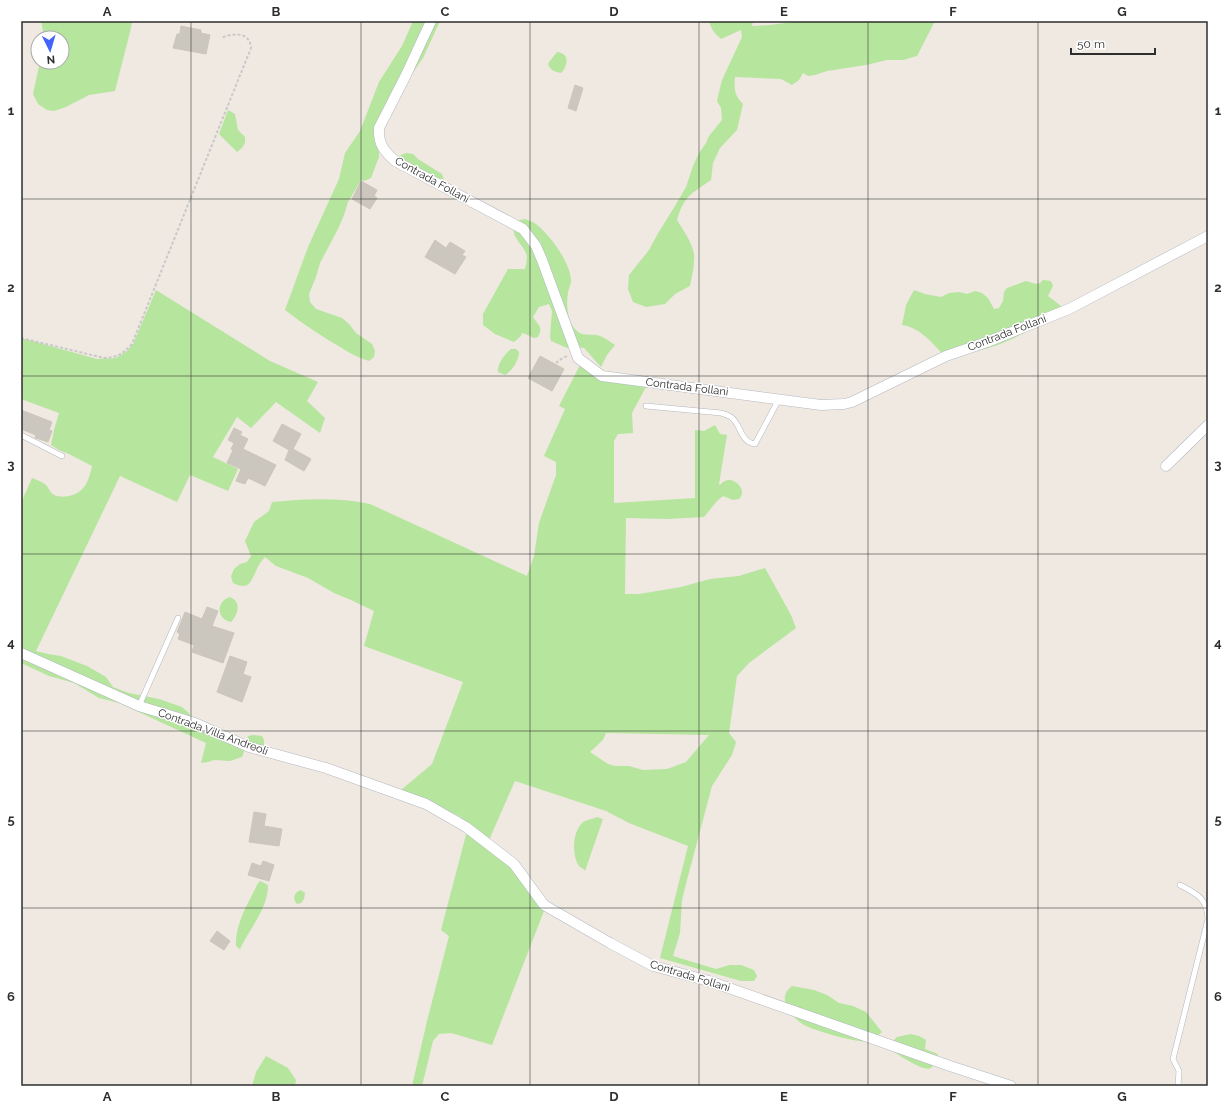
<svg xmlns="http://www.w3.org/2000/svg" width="1229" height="1107" font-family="Raleway,sans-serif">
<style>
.green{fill:#b6e59e;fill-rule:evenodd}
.building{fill:#cbc7bf;stroke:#cbc5ba}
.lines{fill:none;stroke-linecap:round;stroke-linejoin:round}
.service-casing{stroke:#b4b7c1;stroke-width:6}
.minor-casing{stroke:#b4b7c1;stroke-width:11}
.path{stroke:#c9c9c9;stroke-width:2;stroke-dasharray:3 2;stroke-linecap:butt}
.service{stroke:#fff;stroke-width:5}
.minor{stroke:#fff;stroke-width:10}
.grid{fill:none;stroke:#2e2e2e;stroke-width:1;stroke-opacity:0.55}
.labels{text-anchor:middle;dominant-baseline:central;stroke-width:3;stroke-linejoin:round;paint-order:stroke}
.street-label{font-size:11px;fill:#2e2e2e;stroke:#fff}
.neatline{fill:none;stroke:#2e2e2e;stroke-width:1.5}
.grid-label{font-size:13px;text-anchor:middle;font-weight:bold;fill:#2e2e2e}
</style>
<rect width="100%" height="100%" fill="#efe9e1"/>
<g class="green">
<polygon points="41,21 132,21 131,28 115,91 89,95 66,107 54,111 47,110 38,104 33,94 40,62 62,62 62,38 39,38 43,31"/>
<path d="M 413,21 L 440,21 L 423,58 L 394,99 L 376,135 L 379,153 L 379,157 L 371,178 L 364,181 L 361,180 L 348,202 L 344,215 L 338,229 L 320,263 L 316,277 L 309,294 L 310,302 L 316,309 L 342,318 L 349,324 L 356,333 L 372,344 L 375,351 L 374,357 L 369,361 C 355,357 342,348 330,341 C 314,331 299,321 285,310 L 308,247 L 339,179 L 345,153 L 360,131 L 379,82 L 402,46 Z"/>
<path d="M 709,21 L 753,21 L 752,26 L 770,25 L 801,21 L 935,21 L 917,56 L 903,60 L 887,60 L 866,65 L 827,71 L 815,75 L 808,76 L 803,73 L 799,80 L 792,85 L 781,79 L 735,77 C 734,89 734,95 743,104 L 737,130 L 720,148 L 713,163 L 711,180 C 691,194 684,196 677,220 C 683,230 692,242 694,254 C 695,264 692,276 690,286 L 675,294 L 665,304 L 646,307 L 633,302 L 628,289 L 629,275 L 649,250 L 657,235 L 675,206 L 686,187 L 693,166 L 699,153 L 706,143 L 709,136 L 722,120 L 721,108 L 717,101 L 719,92 L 722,80 L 742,37 L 741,30 L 721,39 C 715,34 711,29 709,21 Z"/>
<path d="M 557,52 C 570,53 568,66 561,73 C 555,72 552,71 548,65 L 549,62 Z"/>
<polygon points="228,110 235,114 238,130 245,137 245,143 242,148 237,152 219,134"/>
<polygon points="406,153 413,154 418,159 442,174 445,182 444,187 396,157"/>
<path d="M 525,219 C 528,220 533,222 536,224 C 550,235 570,262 571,280 C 571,284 569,288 568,292 C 566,305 567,323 578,332 C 583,336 590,334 596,335 C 603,336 609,341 615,345 L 607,355 L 601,367 L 584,348 L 576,347 L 567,348 L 551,341 L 550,336 L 552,311 L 549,304 L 539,307 L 533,317 C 539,326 543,327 538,337 L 534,338 L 528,335 L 522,333 L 521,336 L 514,342 L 495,334 L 483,325 L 483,314 L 508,269 L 525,269 C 526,264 528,258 526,253 C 521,242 509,236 515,221 Z"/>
<path d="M 1043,280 L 1051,281 L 1053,286 L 1048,296 L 1065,309 C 1037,325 1009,345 976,351 C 965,353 953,353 942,353 C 931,342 919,327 902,325 L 906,305 L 914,290 L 925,294 L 941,297 L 949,293 L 959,292 L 967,294 L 975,291 L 982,293 L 988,298 L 994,309 L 999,308 L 1003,301 L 1004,292 L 1007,288 L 1026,281 L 1036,284 L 1040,283 Z"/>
<path d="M 156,290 L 270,361 L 318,382 L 307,401 L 325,418 L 320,433 L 276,402 L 251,428 L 237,417 L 213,457 L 238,469 L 228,491 L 190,475 L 177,502 L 120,476 L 36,651 L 48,654 L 61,656 L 87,666 L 106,677 L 113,687 L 129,693 L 159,699 L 182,707 L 189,713 L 193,721 L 207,734 L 245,749 L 242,757 L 230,761 L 214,760 L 208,762 L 201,763 L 206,743 L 119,703 L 99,698 L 74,683 L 49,676 L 21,663 L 21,503 L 32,478 C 37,480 43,482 46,485 C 49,488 50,493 54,495 C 58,497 65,497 69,496 C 85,493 89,480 92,466 L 69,454 L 59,450 L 51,445 L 54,430 L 59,413 L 21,399 L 21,338 L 97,359 L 116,358 L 127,351 L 133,344 Z"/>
<path d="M 511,349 L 516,349 L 519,352 C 519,360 512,371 505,375 L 498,372 C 497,364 505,354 511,349 Z"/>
<path d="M 581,363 L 588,368 L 647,385 L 632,413 L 633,433 L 618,434 L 614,441 L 614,503 L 695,498 L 695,430 L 704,431 L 715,425 L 720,434 L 727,435 L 719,484 L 720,485 C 729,473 743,485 742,493 C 742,495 740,498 739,499 L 733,500 L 723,496 L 717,501 L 704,517 L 667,519 L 626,518 L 625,594 L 639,594 L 681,587 L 710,579 L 739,576 L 765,568 L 791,615 L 796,628 L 749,663 L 737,676 L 729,733 L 736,742 L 732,755 L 712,786 L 687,880 L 682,900 L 680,933 L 673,956 L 716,969 L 730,965 L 741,965 L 754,970 L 757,976 L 754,981 L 741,981 L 660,958 L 688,846 L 629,823 L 606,811 L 515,781 L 489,840 L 459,816 L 438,806 L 401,790 L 432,764 L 463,682 L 364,646 L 374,611 L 351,600 L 334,593 L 308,578 L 276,566 L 265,557 C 261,561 258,566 256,571 C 250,584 248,590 233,583 L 231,576 L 234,569 L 240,564 L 247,562 L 251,556 L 245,541 L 254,522 L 269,511 L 272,502 C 304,499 338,497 370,504 L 527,576 L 534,556 L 539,523 L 556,475 L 556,462 L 544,456 L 565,409 L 559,406 ZM 606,733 L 708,735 L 709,735 L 686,762 L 667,769 L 643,770 L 629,766 L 615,766 L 608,764 L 590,752 L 603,740 Z"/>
<path d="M 230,597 C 242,602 238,614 231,622 C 216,619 216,601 230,597 Z"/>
<polygon points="253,735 262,736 264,740 264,746 246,741 248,736"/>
<path d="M 597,817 L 603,819 L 585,871 C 584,869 582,868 580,867 C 571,857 572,828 585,821 C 589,819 594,819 597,817 Z"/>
<polygon points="467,831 488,847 514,871 544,911 492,1045 451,1033 439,1034 433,1041 422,1086 412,1086 428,1017 449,936 441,930"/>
<path d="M 260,881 L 268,885 C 268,909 249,929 240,949 L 236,946 C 235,924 248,904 257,885 Z"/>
<path d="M 301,890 L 305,893 L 304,899 L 301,903 L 297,904 C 292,899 294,892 301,890 Z"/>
<path d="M 792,986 L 814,990 L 827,995 L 839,1003 L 853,1006 L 866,1012 L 882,1032 C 878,1035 874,1039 869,1041 C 859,1044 813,1030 804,1025 C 790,1016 776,998 792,986 Z"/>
<path d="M 911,1034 L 919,1036 L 926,1040 L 925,1049 L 938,1054 C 936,1058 936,1065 931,1068 C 924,1073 894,1052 887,1047 L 897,1037 Z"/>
<polygon points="266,1056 288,1068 296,1080 295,1086 252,1086 256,1072"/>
</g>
<g class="building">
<polygon points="181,26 201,30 201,33 210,35 206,54 173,48 177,34 180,34"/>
<polygon points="575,85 583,88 576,111 568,108"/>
<polygon points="361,181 377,190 374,196 377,198 370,209 352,199"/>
<polygon points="435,240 446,248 450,242 465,251 462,255 466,257 455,274 425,257"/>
<polygon points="540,356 564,369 552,391 528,378"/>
<polygon points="21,410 52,422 49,430 52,431 48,442 36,438 35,438 36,435 21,429"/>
<polygon points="282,424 301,434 293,449 311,459 304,471 285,460 289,450 273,441"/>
<polygon points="234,428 242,432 240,435 248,439 243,449 276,465 265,486 248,478 245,484 236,481 241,469 227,463 233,450 231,449 234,443 228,440"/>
<polygon points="207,607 218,611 212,626 234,633 223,663 192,652 194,645 178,639 180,634 177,632 185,612 202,619"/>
<polygon points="230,656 247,662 243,674 251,677 242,702 217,692"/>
<polygon points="254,812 266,814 264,826 282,829 279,846 249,842"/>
<polygon points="263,861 274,865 269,881 248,875 252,863 261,866"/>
<polygon points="217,931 230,941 224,950 210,941"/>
</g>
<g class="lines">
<defs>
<g id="service">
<path d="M 646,406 L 721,413 C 725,414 728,415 731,417 C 741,424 740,442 755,444 L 779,399"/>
<polyline points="21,435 62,456"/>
<polyline points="139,706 178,618"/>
<path d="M 1178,1086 L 1179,1071 L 1173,1059 L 1208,919 C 1207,898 1197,894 1180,885"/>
</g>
<g id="minor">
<path d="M 431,21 L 406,75 L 379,128 C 378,144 384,151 395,161 L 523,229 L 536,246 L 542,260 L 578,358 L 602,376 L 821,405 L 844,404 L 852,402 L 946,356 L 987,342 L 1069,309 L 1208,236"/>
<polyline points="1166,466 1208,425"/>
<polyline points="21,653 139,706 195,723 249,747 326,768 426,804 466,827 514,864 544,905 610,943 653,966 709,981 950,1066 1011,1086"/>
</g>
</defs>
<use href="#service" class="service-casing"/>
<use href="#minor" class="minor-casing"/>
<g class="path">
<path d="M 21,338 L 104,358 C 119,357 122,354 132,344 L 251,48 C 250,31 232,33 221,38"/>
<polyline points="556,363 561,359 567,356"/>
</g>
<use href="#service" class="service"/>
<use href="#minor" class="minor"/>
</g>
<path class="grid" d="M 191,21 L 191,1086M 361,21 L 361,1086M 530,21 L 530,1086M 699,21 L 699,1086M 868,21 L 868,1086M 1038,21 L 1038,1086M 21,199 L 1208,199M 21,376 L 1208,376M 21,554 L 1208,554M 21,731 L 1208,731M 21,908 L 1208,908"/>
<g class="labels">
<g class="street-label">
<text transform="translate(432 180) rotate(29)">Contrada Follani</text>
<text transform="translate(1007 333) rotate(-21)">Contrada Follani</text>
<text transform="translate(687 387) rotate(7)">Contrada Follani</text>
<text transform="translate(213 732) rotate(20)">Contrada Villa Andreoli</text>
<text transform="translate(690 976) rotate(17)">Contrada Follani</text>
</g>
</g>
<rect width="1229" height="1107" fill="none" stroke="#ffffff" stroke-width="44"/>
<g transform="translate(50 50) rotate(175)"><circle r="19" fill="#ffffff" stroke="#ababab"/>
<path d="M0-3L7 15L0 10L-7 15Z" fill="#4264fb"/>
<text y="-6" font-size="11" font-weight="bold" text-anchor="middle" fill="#2e2e2e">N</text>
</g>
<path d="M1071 48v6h84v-6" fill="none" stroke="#2e2e2e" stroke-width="2"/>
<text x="1077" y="48" font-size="12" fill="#2e2e2e" stroke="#ffffff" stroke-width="3" paint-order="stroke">50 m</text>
<rect x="22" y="22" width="1185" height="1063" class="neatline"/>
<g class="grid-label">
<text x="107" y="16">A</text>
<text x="276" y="16">B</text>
<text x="445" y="16">C</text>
<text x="614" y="16">D</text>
<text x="784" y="16">E</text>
<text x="953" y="16">F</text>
<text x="1122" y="16">G</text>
<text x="11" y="115">1</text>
<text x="1218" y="115">1</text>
<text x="11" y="292">2</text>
<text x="1218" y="292">2</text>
<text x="11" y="469">3</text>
<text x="1218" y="469">3</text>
<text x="11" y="647">4</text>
<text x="1218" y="647">4</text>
<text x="11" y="824">5</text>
<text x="1218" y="824">5</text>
<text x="11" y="1001">6</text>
<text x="1218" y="1001">6</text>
<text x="107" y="1101">A</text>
<text x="276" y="1101">B</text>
<text x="445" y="1101">C</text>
<text x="614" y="1101">D</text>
<text x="784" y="1101">E</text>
<text x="953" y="1101">F</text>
<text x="1122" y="1101">G</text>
</g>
</svg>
